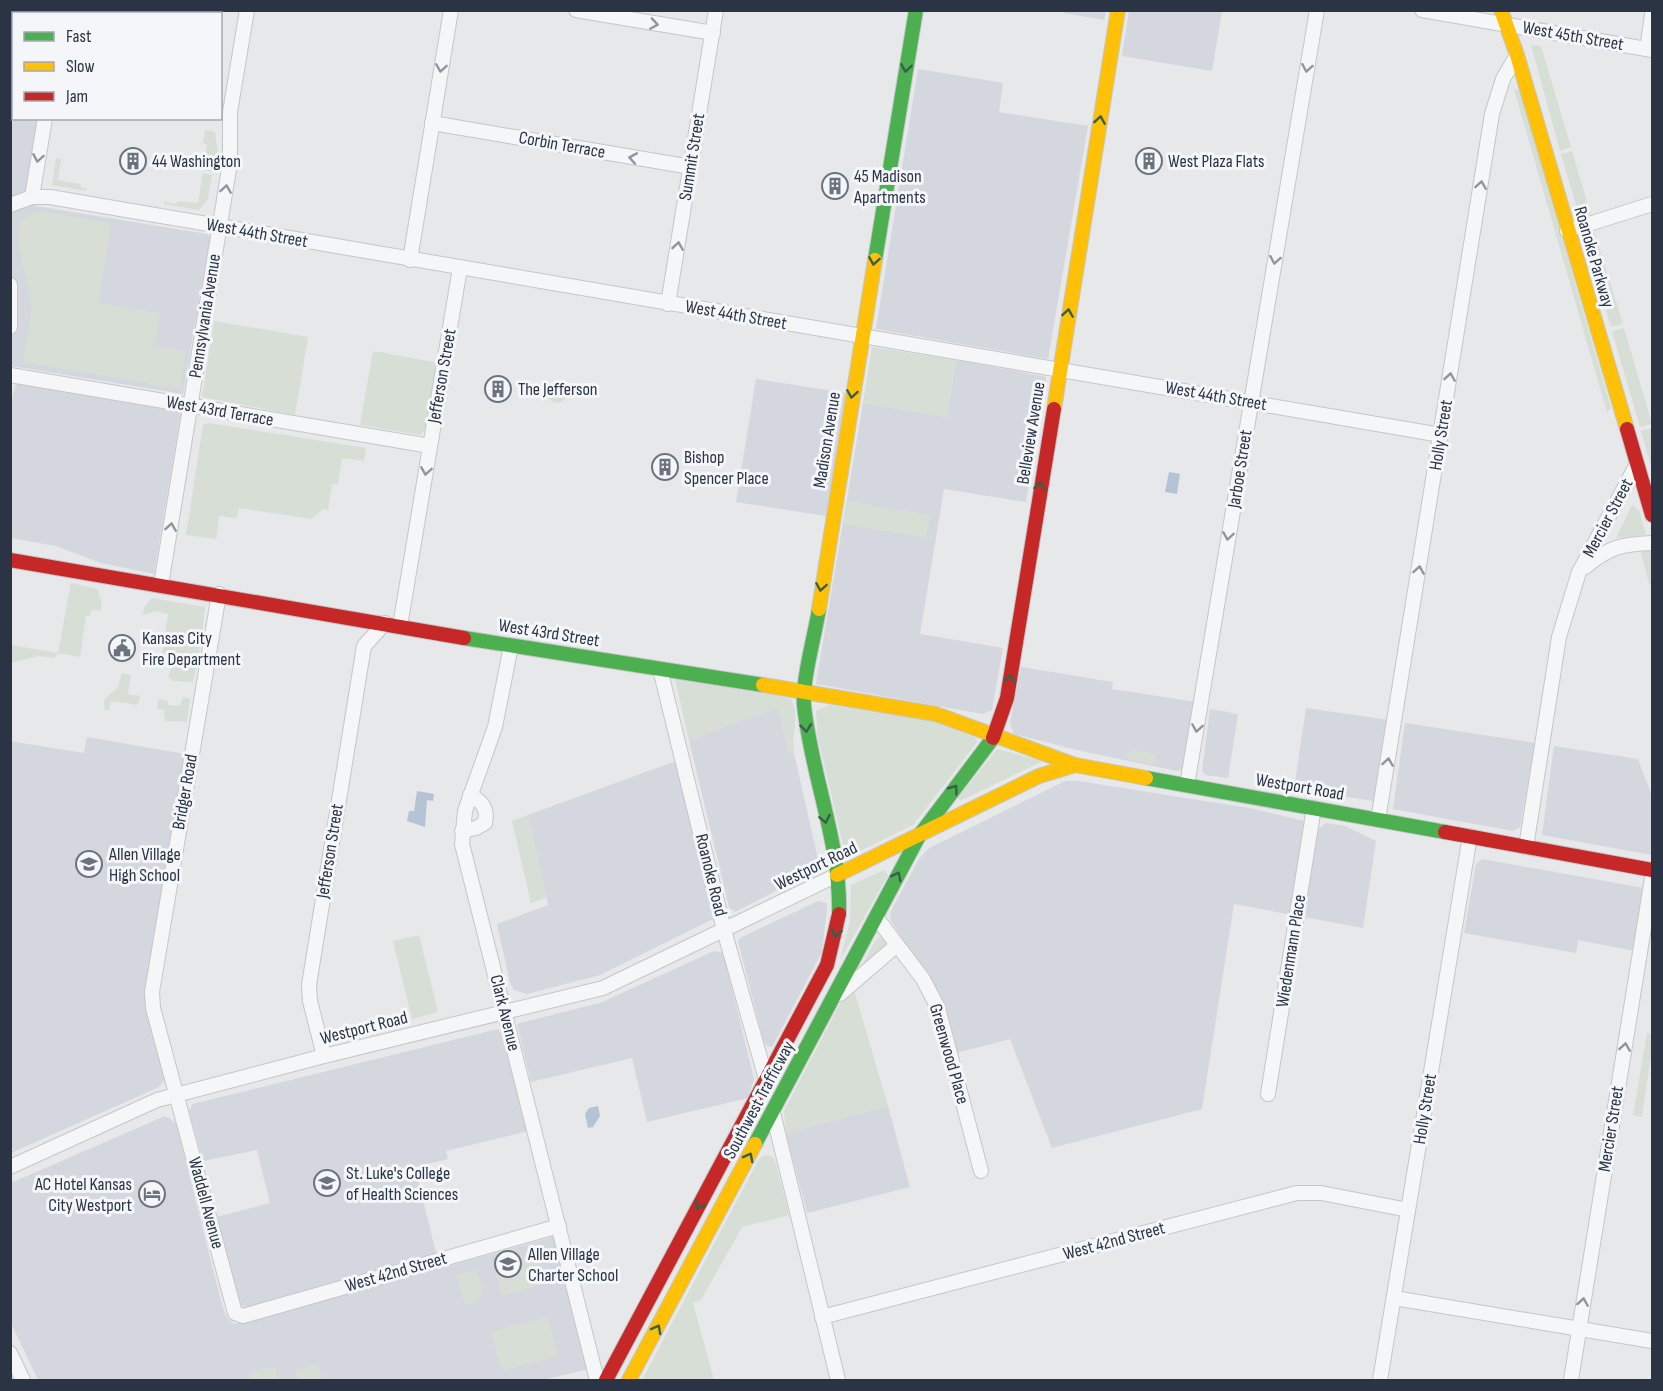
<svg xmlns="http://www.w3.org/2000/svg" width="1663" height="1391" font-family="'Sofia Sans Condensed',sans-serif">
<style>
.built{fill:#d4d7dd}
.green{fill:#d6ded6}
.water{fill:#b4c4d5}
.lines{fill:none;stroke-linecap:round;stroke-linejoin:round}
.street-casing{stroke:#c4c6c8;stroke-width:16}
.fast-casing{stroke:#c4c6c8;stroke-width:16}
.slow-casing{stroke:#c4c6c8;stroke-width:16}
.jam-casing{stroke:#c4c6c8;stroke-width:16}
.street{stroke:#f5f6f7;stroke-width:14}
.fast{stroke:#4caf50;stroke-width:14}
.slow{stroke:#ffc107;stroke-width:14}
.jam{stroke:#c62828;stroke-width:14}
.oneway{stroke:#90959e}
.oneway2{stroke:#375f49}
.labels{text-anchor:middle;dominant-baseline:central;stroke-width:6;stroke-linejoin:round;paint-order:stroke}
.street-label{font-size:18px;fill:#2b3445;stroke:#f4f6f9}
.poi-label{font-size:18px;fill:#2b3445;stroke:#f4f6f9;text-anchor:start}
</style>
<rect width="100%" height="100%" fill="#e6e8ea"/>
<g class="built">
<polygon points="10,11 58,11 57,13 14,14 14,118 39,119 28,190 36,206 207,234 210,237 183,394 11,366"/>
<polygon points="1064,11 1064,10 1106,11 1104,20 1064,13"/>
<polygon points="1129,11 1222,11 1212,71 1122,56"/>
<polygon points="918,69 1003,83 999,112 1088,126 1048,359 876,329"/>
<polygon points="956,360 1042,376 1046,377 1046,382 1026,502 944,489 920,634 1003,648 992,710 983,714 816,684 863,403 947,417"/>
<polygon points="756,379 846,393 826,516 736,502"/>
<polygon points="16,383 181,412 154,574 101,563 56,546 11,538 10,406"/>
<polygon points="1021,667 1113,682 1112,689 1196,702 1183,769 1177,771 1081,751 1014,734 1010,723"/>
<polygon points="778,707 789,754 794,753 820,868 735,912 729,907 689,740"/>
<polygon points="1306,708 1389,720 1374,801 1294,789"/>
<polygon points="1210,709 1238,714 1228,778 1205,775 1202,771"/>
<polygon points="1405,723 1535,743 1520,827 1513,831 1393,809"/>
<polygon points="87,737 185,754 150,974 148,1014 165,1079 159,1087 11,1153 10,741 84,753"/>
<polygon points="1554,746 1638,759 1652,796 1652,855 1542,835"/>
<polygon points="676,761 713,919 600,975 527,994 514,990 510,983 497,924 548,905 528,815"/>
<polygon points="1065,781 1079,781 1249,808 1305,821 1293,915 1234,904 1202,1109 1052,1148 1010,1039 956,1053 938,994 891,921 890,913 919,859 929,848"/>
<polygon points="1326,823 1345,826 1376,841 1363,928 1304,917 1318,829"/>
<polygon points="1482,859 1644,888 1635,951 1578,940 1576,953 1464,933 1476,864"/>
<polygon points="818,901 827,903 827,908 822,952 772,1047 767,1046 764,1043 738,941 740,938"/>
<polygon points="714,951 723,953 725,960 754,1079 748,1098 647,1122 632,1058 531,1082 517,1025 520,1023 600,1003"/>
<polygon points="498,1029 503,1035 528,1131 446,1151 448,1159 415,1167 436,1253 441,1268 553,1237 589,1369 543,1380 38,1380 11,1323 11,1183 165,1116 176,1123 222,1305 227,1318 235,1324 411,1276 407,1261 247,1307 240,1305 217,1217 270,1203 257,1150 203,1161 189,1110 193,1104"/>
<polygon points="888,1106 910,1187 807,1213 786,1133"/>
</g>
<g class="green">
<polygon points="1531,45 1541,46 1571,147 1560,151"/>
<polygon points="1514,89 1520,91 1611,408 1607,412"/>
<polygon points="205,130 215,132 218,154 215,172 202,170 207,145 203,143"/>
<polygon points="1572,151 1591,215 1576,205 1561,154"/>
<polygon points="56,158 61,159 58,180 81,184 80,187 87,189 87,191 52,185"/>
<polygon points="203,173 212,175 208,199 199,210 164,204 164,202 177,204 177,201 198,203"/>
<polygon points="40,211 111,223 99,303 160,313 155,346 186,351 180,389 23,362 32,306 18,244 20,223 23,218"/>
<polygon points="1594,231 1623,324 1611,327 1587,246"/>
<polygon points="214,321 308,337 295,415 202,397"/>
<polygon points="1624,328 1652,424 1640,427 1612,331"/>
<polygon points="872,347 956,360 947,417 863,403"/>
<polygon points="373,351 439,363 427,426 421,435 360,425"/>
<circle cx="557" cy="393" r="10"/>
<polygon points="208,423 366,448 364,461 342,458 338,485 332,484 328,510 323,509 311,519 239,508 236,518 219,516 216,539 186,535 203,425"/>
<polygon points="1652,428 1652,469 1641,431"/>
<polygon points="847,501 930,515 926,538 843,524"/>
<polygon points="1632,505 1639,511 1646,535 1616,538"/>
<polygon points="1639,547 1651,551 1652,586 1650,586"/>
<polygon points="71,583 97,589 101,600 101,611 91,610 90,616 86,616 80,657 58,653 54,658 39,656 11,663 11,645 58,653"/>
<polygon points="152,598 205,607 201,642 189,640 189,635 185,635 184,639 165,636 168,614 156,611 142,615 145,606"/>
<polygon points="164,641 200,647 193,682 173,681 168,677 171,669 170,657 162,655"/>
<polygon points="122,673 131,675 128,694 140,696 138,705 111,701 109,710 105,710 104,700 118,687"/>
<path d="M 675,679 L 790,698 C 801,713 791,736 794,753 L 789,754 L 778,708 L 689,740 Z"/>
<polygon points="183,697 190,699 187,722 165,721 164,710 157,709 158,699 168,701 168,705 180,706"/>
<polygon points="830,705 934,721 976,738 977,742 913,825 854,854 849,854 844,849 818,738 816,711"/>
<polygon points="997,749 1043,761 960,801 958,798"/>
<polygon points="1132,750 1155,754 1156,761 1151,764 1129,760 1127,755"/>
<polygon points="528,815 547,897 531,903 512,821"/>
<polygon points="884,870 888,875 840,960 850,921 851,885"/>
<polygon points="419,935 438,1012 412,1019 393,941"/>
<polygon points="881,936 890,943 859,971 875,941"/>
<polygon points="854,990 888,1106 786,1133 784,1111 841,1002"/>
<polygon points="1647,1033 1651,1034 1652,1049 1642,1117 1633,1115"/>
<polygon points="765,1155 773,1157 775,1161 789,1215 742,1227 701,1300 693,1303 714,1380 642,1380 759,1159"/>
<polygon points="536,1254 544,1284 502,1296 494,1266"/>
<polygon points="477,1270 483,1293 477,1301 465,1305 456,1275"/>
<polygon points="548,1317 558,1356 501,1371 491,1332"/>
<polygon points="318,1364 323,1380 299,1380 295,1370"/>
<polygon points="270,1367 275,1368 279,1380 250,1380 249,1376 253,1371"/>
</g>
<g class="water">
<polygon points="1169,472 1180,474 1177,494 1165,492"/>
<polygon points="417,791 434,794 433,801 427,800 425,827 407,821 409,811 414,811"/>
<polygon points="598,1106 600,1116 593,1127 588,1128 585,1114 589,1108"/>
</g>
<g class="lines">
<defs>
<g id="street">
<polyline points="576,10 713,33"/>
<polyline points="1422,10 1652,50"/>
<polyline points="62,14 63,10"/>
<polyline points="1647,49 1652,15"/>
<polyline points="432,123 691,167"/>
<polyline points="32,197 45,118"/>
<polyline points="10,205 32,197 50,197 1441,435"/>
<polyline points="1567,231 1652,204"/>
<polyline points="410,260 451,10"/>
<polyline points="10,285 10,327"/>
<polyline points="668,304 716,10"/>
<polyline points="10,375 430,446"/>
<path d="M 1585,567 C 1609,547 1622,544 1652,543"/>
<polyline points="161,585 230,163 230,112 247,10"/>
<polyline points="219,594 152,992 153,1008 235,1313 243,1316 559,1226"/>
<polyline points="400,626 460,268"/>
<polyline points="511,646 495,727 465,811 462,844 597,1380"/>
<polyline points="660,669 724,930 766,1079"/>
<polyline points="1187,785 1317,10"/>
<polyline points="1378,820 1492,114 1503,79 1517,55"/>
<path d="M 462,831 L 476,828 L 485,823 C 488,809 483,802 470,795"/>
<polyline points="1526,847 1559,637 1579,572 1637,464"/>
<polyline points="876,917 923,979 938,1008 981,1171"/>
<polyline points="840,994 897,945"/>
<polyline points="324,1056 310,1001 309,985 364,646 385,623"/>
<polyline points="1268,1094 1314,808"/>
<polyline points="773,1113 838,1380"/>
<polyline points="10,1167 157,1100 324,1056 603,988 837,875"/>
<polyline points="1394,1298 1652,1341"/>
<polyline points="822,1317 1297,1193 1321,1193 1408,1210"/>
<polyline points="10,1353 23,1380"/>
<polyline points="1380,1380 1470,836"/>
<polyline points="1571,1380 1652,878"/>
</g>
<g id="fast">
<polyline points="875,260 916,10"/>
<path d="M 819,609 C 815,635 802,680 804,705 C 811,775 841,842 839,914"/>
<polyline points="464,638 763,685"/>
<polyline points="1146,778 1445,832"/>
<polyline points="755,1144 919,836 993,738"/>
</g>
<g id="slow">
<polyline points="1501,10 1517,55 1627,429"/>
<polyline points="1054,409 1118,10"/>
<polyline points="819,609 875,260"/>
<polyline points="763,685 936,714 1075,765"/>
<polyline points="837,875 1039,776 1075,765 1146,778"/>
<polyline points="629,1380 755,1144"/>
</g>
<g id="jam">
<polyline points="1627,429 1652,515"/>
<polyline points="10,560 464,638"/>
<polyline points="993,738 1007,698 1054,409"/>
<polyline points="1445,832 1652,870"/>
<polyline points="606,1380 827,965 839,914"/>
</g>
</defs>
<use href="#street" class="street-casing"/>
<use href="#fast" class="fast-casing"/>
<use href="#slow" class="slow-casing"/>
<use href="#jam" class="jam-casing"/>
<use href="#street" class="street"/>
<use href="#fast" class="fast"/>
<use href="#slow" class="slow"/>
<use href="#jam" class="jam"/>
</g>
<defs><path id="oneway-chevron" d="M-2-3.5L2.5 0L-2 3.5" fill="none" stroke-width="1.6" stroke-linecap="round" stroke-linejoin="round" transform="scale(1.5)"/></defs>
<g class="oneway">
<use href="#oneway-chevron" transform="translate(654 24) rotate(9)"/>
<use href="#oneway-chevron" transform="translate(441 68) rotate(99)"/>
<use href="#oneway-chevron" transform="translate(1307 68) rotate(100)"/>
<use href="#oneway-chevron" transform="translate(38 158) rotate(100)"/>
<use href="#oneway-chevron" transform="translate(633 158) rotate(-170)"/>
<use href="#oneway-chevron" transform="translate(1481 185) rotate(-81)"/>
<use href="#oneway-chevron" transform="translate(226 189) rotate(-81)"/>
<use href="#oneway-chevron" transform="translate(678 246) rotate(-81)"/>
<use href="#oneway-chevron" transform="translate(1275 260) rotate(100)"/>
<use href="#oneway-chevron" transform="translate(1450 377) rotate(-81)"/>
<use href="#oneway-chevron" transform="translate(426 471) rotate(99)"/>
<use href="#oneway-chevron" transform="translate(171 527) rotate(-81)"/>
<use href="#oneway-chevron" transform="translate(1228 536) rotate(99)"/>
<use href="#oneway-chevron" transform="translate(1419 570) rotate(-81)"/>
<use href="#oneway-chevron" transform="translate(1197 728) rotate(99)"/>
<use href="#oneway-chevron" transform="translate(1388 762) rotate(-81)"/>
<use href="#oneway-chevron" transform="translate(1625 1047) rotate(-81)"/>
<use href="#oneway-chevron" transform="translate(1583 1302) rotate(-81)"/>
</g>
<g class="oneway2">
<use href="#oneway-chevron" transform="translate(906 68) rotate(99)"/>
<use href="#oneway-chevron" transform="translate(1100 120) rotate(-81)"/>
<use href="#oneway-chevron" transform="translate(874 261) rotate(99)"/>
<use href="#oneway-chevron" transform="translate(1068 313) rotate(-81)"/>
<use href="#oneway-chevron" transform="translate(852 394) rotate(99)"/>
<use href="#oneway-chevron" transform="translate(1040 486) rotate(-81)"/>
<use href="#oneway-chevron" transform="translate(821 587) rotate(99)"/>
<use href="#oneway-chevron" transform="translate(1010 679) rotate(-81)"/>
<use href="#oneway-chevron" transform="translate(806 728) rotate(83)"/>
<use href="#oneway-chevron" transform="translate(954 789) rotate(-53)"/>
<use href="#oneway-chevron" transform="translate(825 819) rotate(78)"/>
<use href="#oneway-chevron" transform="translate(897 876) rotate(-63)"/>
<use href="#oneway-chevron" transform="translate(836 933) rotate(102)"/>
<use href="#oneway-chevron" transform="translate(749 1157) rotate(-62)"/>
<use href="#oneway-chevron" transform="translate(699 1205) rotate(118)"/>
<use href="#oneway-chevron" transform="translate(657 1329) rotate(-62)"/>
</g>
<defs>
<symbol id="building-ring" viewBox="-11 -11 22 22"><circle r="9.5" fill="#f4f6f9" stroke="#6c737f" stroke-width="1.5"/><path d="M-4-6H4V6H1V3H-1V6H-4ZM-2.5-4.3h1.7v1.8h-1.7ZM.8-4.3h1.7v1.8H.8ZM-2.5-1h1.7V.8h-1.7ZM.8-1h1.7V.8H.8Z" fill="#6c737f"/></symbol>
<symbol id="civic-ring" viewBox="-11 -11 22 22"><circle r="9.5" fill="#f4f6f9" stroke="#6c737f" stroke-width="1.5"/><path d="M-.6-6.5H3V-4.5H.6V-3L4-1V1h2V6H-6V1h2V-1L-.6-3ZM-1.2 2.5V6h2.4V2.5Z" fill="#6c737f"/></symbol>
<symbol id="school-ring" viewBox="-11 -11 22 22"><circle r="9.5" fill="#f4f6f9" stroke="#6c737f" stroke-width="1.5"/><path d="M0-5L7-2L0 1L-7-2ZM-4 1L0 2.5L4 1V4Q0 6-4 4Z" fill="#6c737f"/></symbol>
<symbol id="university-ring" viewBox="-11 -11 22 22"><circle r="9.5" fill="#f4f6f9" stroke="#6c737f" stroke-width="1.5"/><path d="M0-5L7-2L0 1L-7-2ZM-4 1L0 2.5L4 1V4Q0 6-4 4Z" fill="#6c737f"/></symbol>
<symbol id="hotel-ring" viewBox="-11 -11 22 22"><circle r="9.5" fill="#f4f6f9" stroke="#6c737f" stroke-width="1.5"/><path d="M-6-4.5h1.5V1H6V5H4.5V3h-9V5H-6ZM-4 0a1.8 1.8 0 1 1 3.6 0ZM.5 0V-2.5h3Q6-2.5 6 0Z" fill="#6c737f"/></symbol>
</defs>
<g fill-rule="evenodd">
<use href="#building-ring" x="118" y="146" width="30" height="30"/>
<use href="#building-ring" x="1134" y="146" width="30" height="30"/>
<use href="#building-ring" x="820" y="171" width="30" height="30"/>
<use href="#building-ring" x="483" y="374" width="30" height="30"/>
<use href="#building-ring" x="650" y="452" width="30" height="30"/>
<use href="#civic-ring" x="107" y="633" width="30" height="30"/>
<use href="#school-ring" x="74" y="849" width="30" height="30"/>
<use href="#university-ring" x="312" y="1168" width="30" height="30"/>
<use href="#hotel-ring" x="137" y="1179" width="30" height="30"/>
<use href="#school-ring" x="493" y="1249" width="30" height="30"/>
</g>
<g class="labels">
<g class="street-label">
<text transform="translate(1573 36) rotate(10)">West 45th Street</text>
<text transform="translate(562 145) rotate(10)">Corbin Terrace</text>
<text transform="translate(692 157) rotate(-81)">Summit Street</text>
<text transform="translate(257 233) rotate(10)">West 44th Street</text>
<text transform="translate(1594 257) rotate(74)">Roanoke Parkway</text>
<text transform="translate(736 315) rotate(10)">West 44th Street</text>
<text transform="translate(205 316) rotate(-81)">Pennsylvania Avenue</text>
<text transform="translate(442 376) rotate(-80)">Jefferson Street</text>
<text transform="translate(1216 396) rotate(10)">West 44th Street</text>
<text transform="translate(220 411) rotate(10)">West 43rd Terrace</text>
<text transform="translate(1031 433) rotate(-81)">Belleview Avenue</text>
<text transform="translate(1441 435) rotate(-81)">Holly Street</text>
<text transform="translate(827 440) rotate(-81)">Madison Avenue</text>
<text transform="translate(1240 469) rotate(-81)">Jarboe Street</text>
<text transform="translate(1608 518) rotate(-62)">Mercier Street</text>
<text transform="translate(549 633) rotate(9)">West 43rd Street</text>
<text transform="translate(1300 787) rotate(10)">Westport Road</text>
<text transform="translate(185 792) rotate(-80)">Bridger Road</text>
<text transform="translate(330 851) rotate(-81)">Jefferson Street</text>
<text transform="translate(816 866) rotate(-26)">Westport Road</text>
<text transform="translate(711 875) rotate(76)">Roanoke Road</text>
<text transform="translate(1291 951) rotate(-81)">Wiedenmann Place</text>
<text transform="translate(505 1013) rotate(76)">Clark Avenue</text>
<text transform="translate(364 1028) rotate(-14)">Westport Road</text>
<text transform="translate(949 1054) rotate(74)">Greenwood Place</text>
<text transform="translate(759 1100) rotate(-62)">Southwest Trafficway</text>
<text transform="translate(1425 1109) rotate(-81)">Holly Street</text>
<text transform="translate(1611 1129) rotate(-81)">Mercier Street</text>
<text transform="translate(206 1203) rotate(75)">Waddell Avenue</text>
<text transform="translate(1114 1241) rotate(-15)">West 42nd Street</text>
<text transform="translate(396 1272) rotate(-16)">West 42nd Street</text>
</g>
<g class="poi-label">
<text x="152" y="161">44 Washington</text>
<text x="1168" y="161">West Plaza Flats</text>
<text x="854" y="176">45 Madison<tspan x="854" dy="21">Apartments</tspan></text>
<text x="518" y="389">The Jefferson</text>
<text x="684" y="457">Bishop<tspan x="684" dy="21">Spencer Place</tspan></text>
<text x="142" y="638">Kansas City<tspan x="142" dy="21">Fire Department</tspan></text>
<text x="109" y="854">Allen Village<tspan x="109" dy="21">High School</tspan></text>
<text x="346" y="1173">St. Luke's College<tspan x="346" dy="21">of Health Sciences</tspan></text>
<text x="132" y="1184" text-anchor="end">AC Hotel Kansas<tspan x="132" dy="21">City Westport</tspan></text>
<text x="528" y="1254">Allen Village<tspan x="528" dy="21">Charter School</tspan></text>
</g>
</g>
<rect width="1663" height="1391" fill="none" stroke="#2b3445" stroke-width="24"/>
<rect x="12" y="12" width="210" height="108" fill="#f4f6f9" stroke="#a4a8b1" stroke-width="1.5"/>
<rect x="24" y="32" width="30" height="9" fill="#4caf50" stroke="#a4a8b1" stroke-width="1.5"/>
<text x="66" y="42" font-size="18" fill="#2b3445">Fast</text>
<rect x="24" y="62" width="30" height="9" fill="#ffc107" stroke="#a4a8b1" stroke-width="1.5"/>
<text x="66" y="72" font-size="18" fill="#2b3445">Slow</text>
<rect x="24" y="92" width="30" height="9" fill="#c62828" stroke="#a4a8b1" stroke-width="1.5"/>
<text x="66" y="102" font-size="18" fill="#2b3445">Jam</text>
</svg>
